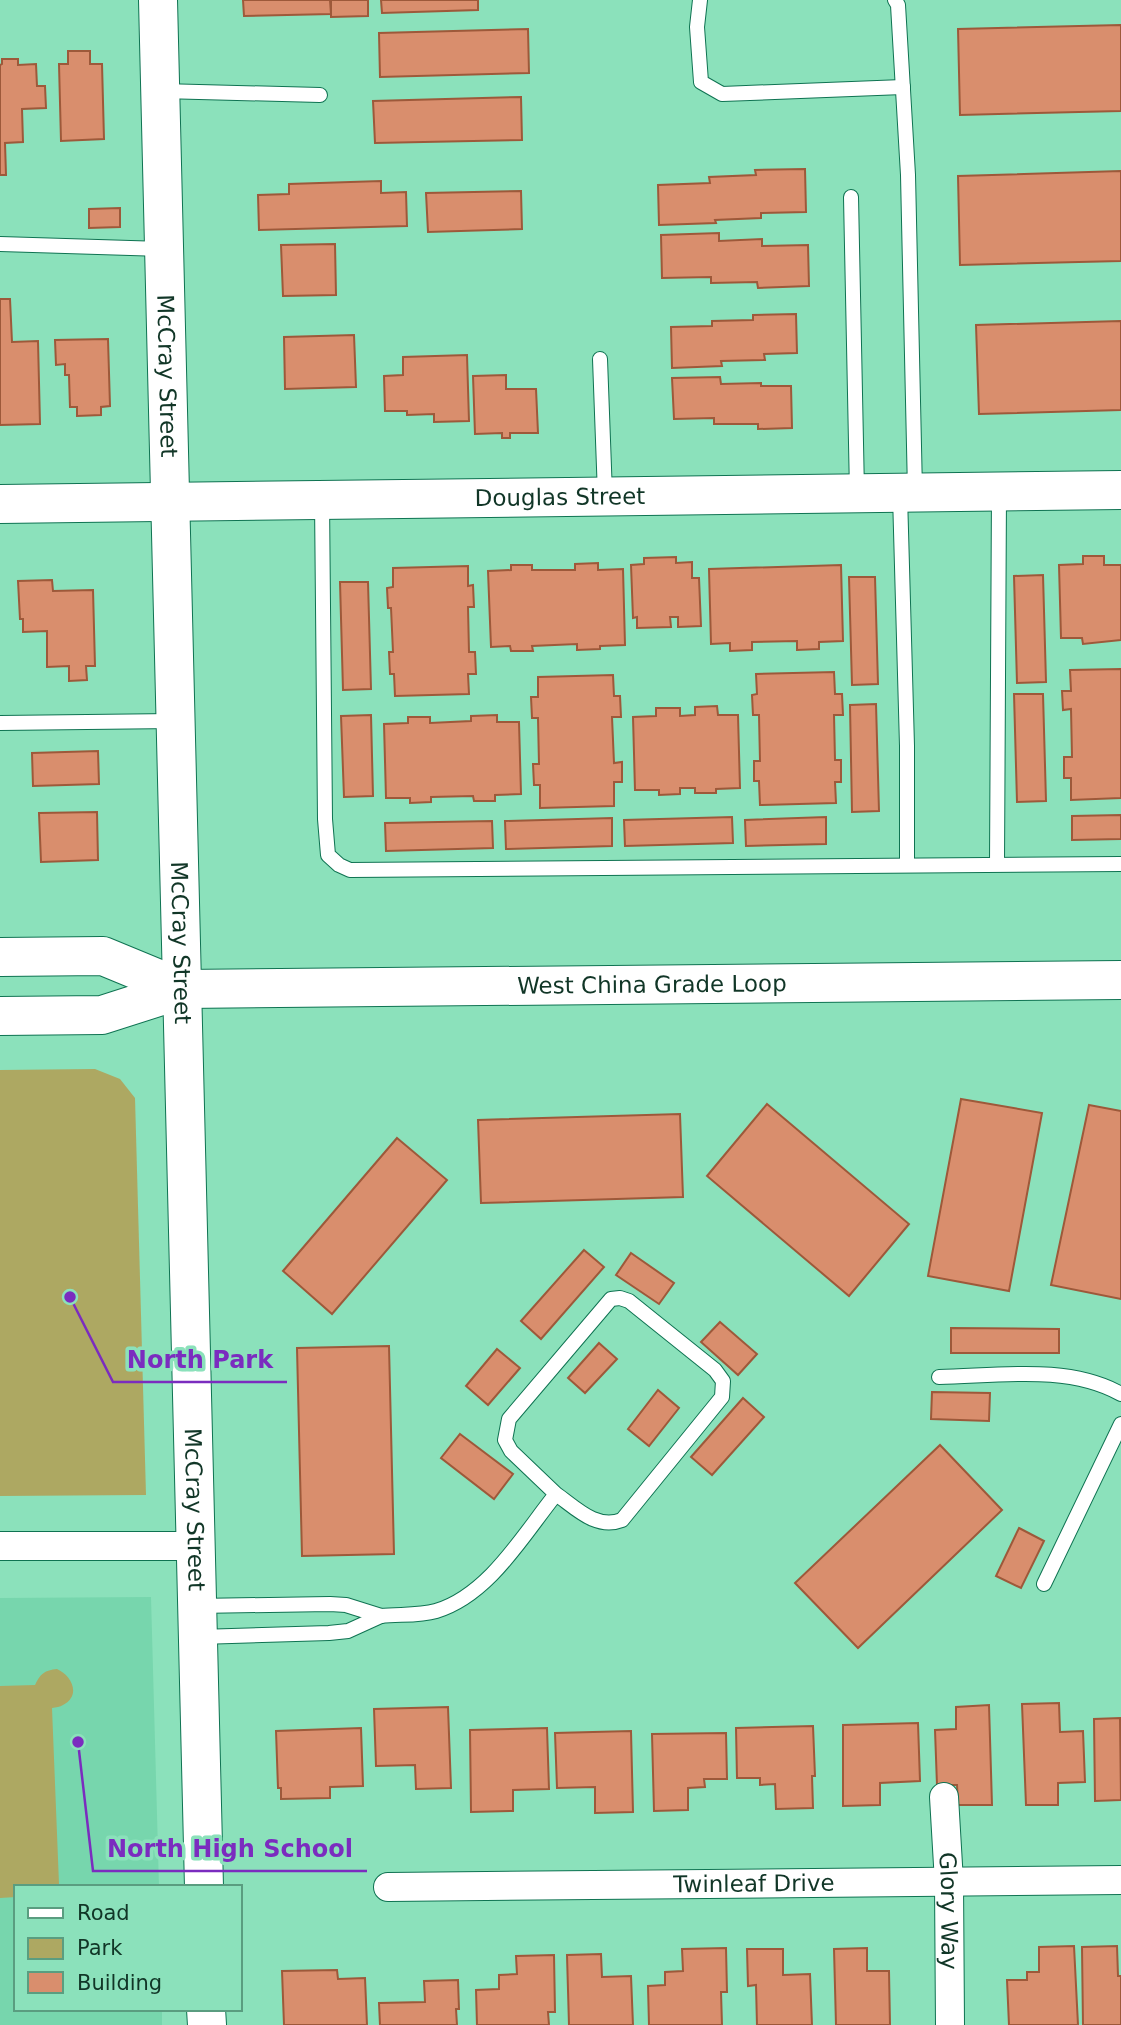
<svg xmlns="http://www.w3.org/2000/svg" width="1121" height="2025" font-family="'DejaVu Sans',sans-serif">
<style>
.built{fill:#77d6ad}
.green{fill:#ada862}
.building{fill:#d98e6d;stroke:#9d593a;stroke-width:2}
.lines{fill:none;stroke-linecap:round;stroke-linejoin:round}
.lane-casing{stroke:#0f7352;stroke-width:16}
.street-casing{stroke:#0f7352;stroke-width:30}
.secondary-casing{stroke:#0f7352;stroke-width:40}
.lane{stroke:#fff;stroke-width:14}
.street{stroke:#fff;stroke-width:28}
.secondary{stroke:#fff;stroke-width:38}
.labels{text-anchor:middle;dominant-baseline:central;stroke-width:7;stroke-linejoin:round;paint-order:stroke}
.street-label{font-size:23px;fill:#113627;stroke:#8be1bb}
.leader{fill:none;stroke:#7b2cbf;stroke-width:2.5}
.callout-dot{fill:#7b2cbf;stroke:#8be1bb;stroke-width:2.5}
.callout-label{font-size:24px;text-anchor:middle;font-weight:bold;fill:#7b2cbf;stroke:#8be1bb;stroke-width:7;stroke-linejoin:round;paint-order:stroke}
</style>
<rect width="100%" height="100%" fill="#8be1bb"/>
<polygon class="built" points="151,1597 159,1887 16,1887 16,2009 162,2009 162,2025 0,2025 0,1598"/>
<g class="green">
<polygon points="95,1069 120,1079 135,1098 146,1495 0,1496 0,1070"/>
<path d="M 57,1669 C 71,1675 82,1695 63,1705 C 60,1707 56,1707 52,1708 L 59,1884 L 51,1887 L 16,1887 L 16,1897 L 0,1898 L 0,1686 L 35,1685 C 40,1674 45,1670 57,1669 Z"/>
</g>
<g class="building">
<polygon points="243,0 330,0 331,14 244,16"/>
<polygon points="331,0 368,0 368,16 331,17"/>
<polygon points="381,0 478,0 478,10 382,13"/>
<polygon points="1121,25 1121,111 960,115 958,29"/>
<polygon points="528,29 529,73 380,77 379,33"/>
<polygon points="68,51 90,51 90,64 102,64 104,139 61,141 59,64 68,64"/>
<polygon points="2,59 18,59 18,65 36,64 37,86 45,86 46,108 22,109 23,142 5,143 6,175 0,175 0,65 2,64"/>
<polygon points="521,97 522,140 375,143 373,101"/>
<polygon points="805,169 806,212 761,213 761,218 715,220 716,223 659,225 658,185 710,183 709,177 756,175 755,170"/>
<polygon points="1121,171 1121,261 960,265 958,176"/>
<polygon points="381,181 381,193 406,192 407,226 259,230 258,195 289,194 289,184"/>
<polygon points="521,191 522,229 428,232 426,193"/>
<polygon points="120,208 120,227 89,228 89,209"/>
<polygon points="719,233 719,241 762,239 762,246 808,245 809,286 758,288 757,282 711,283 711,277 662,278 661,235"/>
<polygon points="335,244 336,295 283,296 281,245"/>
<polygon points="0,299 10,299 12,342 38,341 40,424 0,425"/>
<polygon points="796,314 797,353 764,354 765,360 721,361 722,366 672,368 671,327 712,326 712,321 753,320 753,315"/>
<polygon points="1121,321 1121,410 979,414 976,325"/>
<polygon points="354,335 356,387 285,389 284,337"/>
<polygon points="108,339 110,406 101,407 101,415 77,416 77,407 70,407 69,375 65,375 65,364 56,365 55,340"/>
<polygon points="467,355 469,421 434,422 434,414 407,415 407,411 385,411 384,376 403,375 403,357"/>
<polygon points="506,375 506,389 536,389 538,433 510,433 510,438 502,438 502,433 475,434 473,376"/>
<polygon points="720,377 721,384 761,383 761,386 791,386 792,428 758,429 758,424 714,424 714,418 674,419 672,378"/>
<polygon points="1083,556 1104,556 1104,565 1121,565 1121,640 1083,644 1082,638 1061,638 1059,565 1083,564"/>
<polygon points="676,557 676,563 692,562 692,578 699,578 701,626 678,627 678,617 670,617 671,627 637,628 637,617 633,618 631,565 644,564 644,558"/>
<polygon points="598,563 598,570 623,569 625,645 600,646 600,649 577,650 577,644 532,646 533,651 511,651 510,646 491,647 488,571 511,570 511,565 532,565 532,570 575,570 575,564"/>
<polygon points="841,565 843,641 819,642 819,649 797,650 797,641 752,642 752,650 730,651 730,643 711,644 709,569"/>
<polygon points="468,566 468,586 473,585 474,607 468,607 469,652 475,652 476,674 468,674 469,694 395,696 394,674 390,674 389,652 393,652 391,608 388,608 387,588 393,587 393,568"/>
<polygon points="1043,575 1046,682 1017,683 1014,576"/>
<polygon points="849,577 875,577 878,684 852,685"/>
<polygon points="52,580 53,591 93,590 95,666 86,666 87,680 69,681 69,666 47,667 47,631 23,632 23,619 20,619 18,581"/>
<polygon points="340,582 368,582 371,689 343,690"/>
<polygon points="1121,669 1121,798 1071,800 1071,778 1064,778 1064,757 1072,757 1071,709 1063,710 1062,691 1071,691 1070,670"/>
<polygon points="834,672 835,694 842,694 843,715 834,715 835,760 841,760 841,782 835,782 836,803 760,805 759,781 754,781 754,761 760,761 759,715 753,715 752,695 757,694 756,674"/>
<polygon points="613,675 614,696 620,696 621,717 612,717 614,763 622,762 622,782 614,782 614,806 540,808 540,785 534,785 533,764 539,764 538,718 532,718 531,697 538,697 538,677"/>
<polygon points="1014,694 1043,694 1046,801 1017,802"/>
<polygon points="876,704 879,811 852,812 850,705"/>
<polygon points="717,706 718,715 738,715 740,788 716,789 716,793 695,793 695,788 680,788 680,794 659,795 659,790 635,790 633,717 656,716 656,708 680,708 680,716 695,715 695,707"/>
<polygon points="371,715 373,796 344,797 341,716"/>
<polygon points="497,715 497,722 519,722 521,794 495,795 495,801 474,801 473,796 431,797 431,802 410,803 410,798 386,798 384,724 408,723 408,717 430,717 430,723 471,721 471,716"/>
<polygon points="98,751 99,784 33,786 32,753"/>
<polygon points="97,812 98,860 41,862 39,813"/>
<polygon points="1121,815 1121,839 1072,840 1072,816"/>
<polygon points="732,817 733,843 625,846 624,820"/>
<polygon points="826,817 826,844 746,846 745,820"/>
<polygon points="612,818 612,846 506,849 505,821"/>
<polygon points="492,821 493,848 386,851 385,823"/>
<polygon points="961,1099 1042,1113 1009,1291 928,1276"/>
<polygon points="767,1104 909,1224 849,1296 707,1176"/>
<polygon points="1089,1105 1121,1111 1121,1299 1051,1285"/>
<polygon points="680,1114 683,1197 481,1203 478,1120"/>
<polygon points="397,1138 447,1180 332,1314 283,1271"/>
<polygon points="584,1250 604,1267 541,1339 521,1321"/>
<polygon points="631,1253 674,1283 659,1304 616,1275"/>
<polygon points="720,1322 757,1354 738,1375 701,1342"/>
<polygon points="951,1328 1059,1329 1059,1353 951,1353"/>
<polygon points="599,1343 617,1359 585,1393 568,1378"/>
<polygon points="389,1346 394,1554 302,1556 297,1348"/>
<polygon points="497,1349 520,1368 488,1405 466,1386"/>
<polygon points="658,1390 679,1408 649,1446 628,1429"/>
<polygon points="932,1392 990,1393 989,1421 931,1419"/>
<polygon points="743,1398 764,1417 712,1475 691,1457"/>
<polygon points="460,1434 513,1474 494,1499 441,1458"/>
<polygon points="940,1445 1002,1510 858,1648 795,1583"/>
<polygon points="1019,1528 1044,1541 1021,1588 996,1576"/>
<polygon points="1059,1703 1060,1732 1083,1731 1085,1782 1058,1783 1058,1805 1026,1805 1022,1704"/>
<polygon points="989,1705 992,1805 958,1805 957,1785 937,1785 935,1730 956,1729 956,1707"/>
<polygon points="448,1707 451,1788 416,1789 415,1765 376,1766 374,1709"/>
<polygon points="1120,1718 1121,1800 1095,1801 1094,1719"/>
<polygon points="918,1723 920,1781 880,1783 880,1805 843,1806 843,1725"/>
<polygon points="813,1726 815,1776 812,1776 813,1808 776,1809 775,1784 760,1785 760,1778 737,1778 736,1728"/>
<polygon points="361,1728 363,1786 330,1787 330,1798 281,1799 281,1788 278,1788 276,1731"/>
<polygon points="547,1728 549,1789 513,1790 513,1811 471,1812 470,1730"/>
<polygon points="631,1731 633,1812 595,1813 595,1787 557,1788 555,1733"/>
<polygon points="726,1733 727,1779 704,1779 705,1787 688,1788 688,1810 654,1811 652,1734"/>
<polygon points="1074,1946 1078,2025 1009,2025 1007,1980 1027,1980 1027,1972 1039,1972 1039,1947"/>
<polygon points="1117,1946 1118,1976 1121,1976 1121,2025 1083,2025 1082,1947"/>
<polygon points="726,1948 727,1992 721,1992 722,2025 649,2025 648,1986 665,1985 665,1972 683,1971 682,1949"/>
<polygon points="867,1948 867,1971 889,1971 890,2025 836,2025 834,1949"/>
<polygon points="747,1949 783,1949 783,1975 810,1974 812,2025 757,2025 756,1985 748,1986"/>
<polygon points="601,1954 602,1977 631,1976 633,2025 569,2025 567,1955"/>
<polygon points="554,1955 555,2012 548,2012 549,2025 477,2025 476,1990 499,1989 499,1975 517,1974 516,1956"/>
<polygon points="337,1970 338,1979 365,1978 367,2025 284,2025 282,1971"/>
<polygon points="458,1980 459,2009 456,2009 457,2025 380,2025 379,2003 425,2002 424,1981"/>
</g>
<g class="lines">
<defs>
<g id="lane">
<polyline points="700,0 697,27 701,82 722,94 903,87"/>
<polyline points="895,0 898,5 908,175 915,491"/>
<polyline points="161,91 320,95"/>
<polyline points="851,197 857,492"/>
<polyline points="0,244 163,249"/>
<polyline points="600,359 605,495"/>
<polyline points="900,495 907,746 907,865"/>
<polyline points="322,500 325,819 328,855 339,865 350,870 1121,864"/>
<polyline points="0,723 174,721"/>
<polyline points="997,864 999,493"/>
<path d="M 939,1377 C 997,1376 1068,1364 1121,1394"/>
<polyline points="1044,1584 1121,1424"/>
<polyline points="197,1606 330,1604 346,1605 381,1616 348,1631 329,1633 199,1637"/>
<path d="M 381,1616 C 399,1614 419,1616 436,1611 C 489,1595 523,1535 556,1494 C 576,1508 596,1530 622,1520 L 722,1397 L 723,1381 L 715,1370 L 629,1301 L 620,1298 L 611,1299 L 509,1419 L 505,1440 L 511,1451 L 556,1494"/>
</g>
<g id="street">
<polyline points="0,1546 195,1546"/>
<path id="s1" d="M 944,1797 L 949,1882 L 950,2025"/>
<path id="s2" d="M 388,1887 L 1121,1880"/>
</g>
<g id="secondary">
<path id="s3" d="M 158,0 L 204,1887"/>
<path id="s4" d="M 0,504 L 1121,490"/>
<polyline points="0,957 103,956 183,989"/>
<path id="s5" d="M 0,1016 L 102,1015 L 183,989 L 1121,980"/>
<polyline points="206,2009 207,2025"/>
</g>
</defs>
<use href="#lane" class="lane-casing"/>
<use href="#street" class="street-casing"/>
<use href="#secondary" class="secondary-casing"/>
<use href="#lane" class="lane"/>
<use href="#street" class="street"/>
<use href="#secondary" class="secondary"/>
</g>
<g class="labels">
<g class="street-label">
<text stroke="none"><textPath href="#s3" startOffset="376">McCray Street</textPath></text>
<text stroke="none"><textPath href="#s4" startOffset="560">Douglas Street</textPath></text>
<text stroke="none"><textPath href="#s3" startOffset="943">McCray Street</textPath></text>
<text stroke="none"><textPath href="#s5" startOffset="656">West China Grade Loop</textPath></text>
<text stroke="none"><textPath href="#s3" startOffset="1510">McCray Street</textPath></text>
<text stroke="none"><textPath href="#s2" startOffset="366">Twinleaf Drive</textPath></text>
<text stroke="none"><textPath href="#s1" startOffset="114">Glory Way</textPath></text>
</g>
</g>
<path class="leader" d="M70 1297L113 1382H287M78 1742L93 1871H367"/>
<g class="callout-dot">
<circle cx="70" cy="1297" r="7"/>
<circle cx="78" cy="1742" r="7"/>
</g>
<g class="callout-label">
<text x="200" y="1368">North Park</text>
<text x="230" y="1857">North High School</text>
</g>
<rect x="14" y="1885" width="228" height="126" fill="#8be1bb" stroke="#5a9d80" stroke-width="2"/>
<rect x="28" y="1908" width="35" height="10" fill="#ffffff" stroke="#5a9d80" stroke-width="2"/>
<text x="77" y="1920" font-size="21" fill="#113627">Road</text>
<rect x="28" y="1938" width="35" height="21" fill="#ada862" stroke="#5a9d80" stroke-width="2"/>
<text x="77" y="1955" font-size="21" fill="#113627">Park</text>
<rect x="28" y="1972" width="35" height="21" fill="#d98e6d" stroke="#5a9d80" stroke-width="2"/>
<text x="77" y="1990" font-size="21" fill="#113627">Building</text>
</svg>
